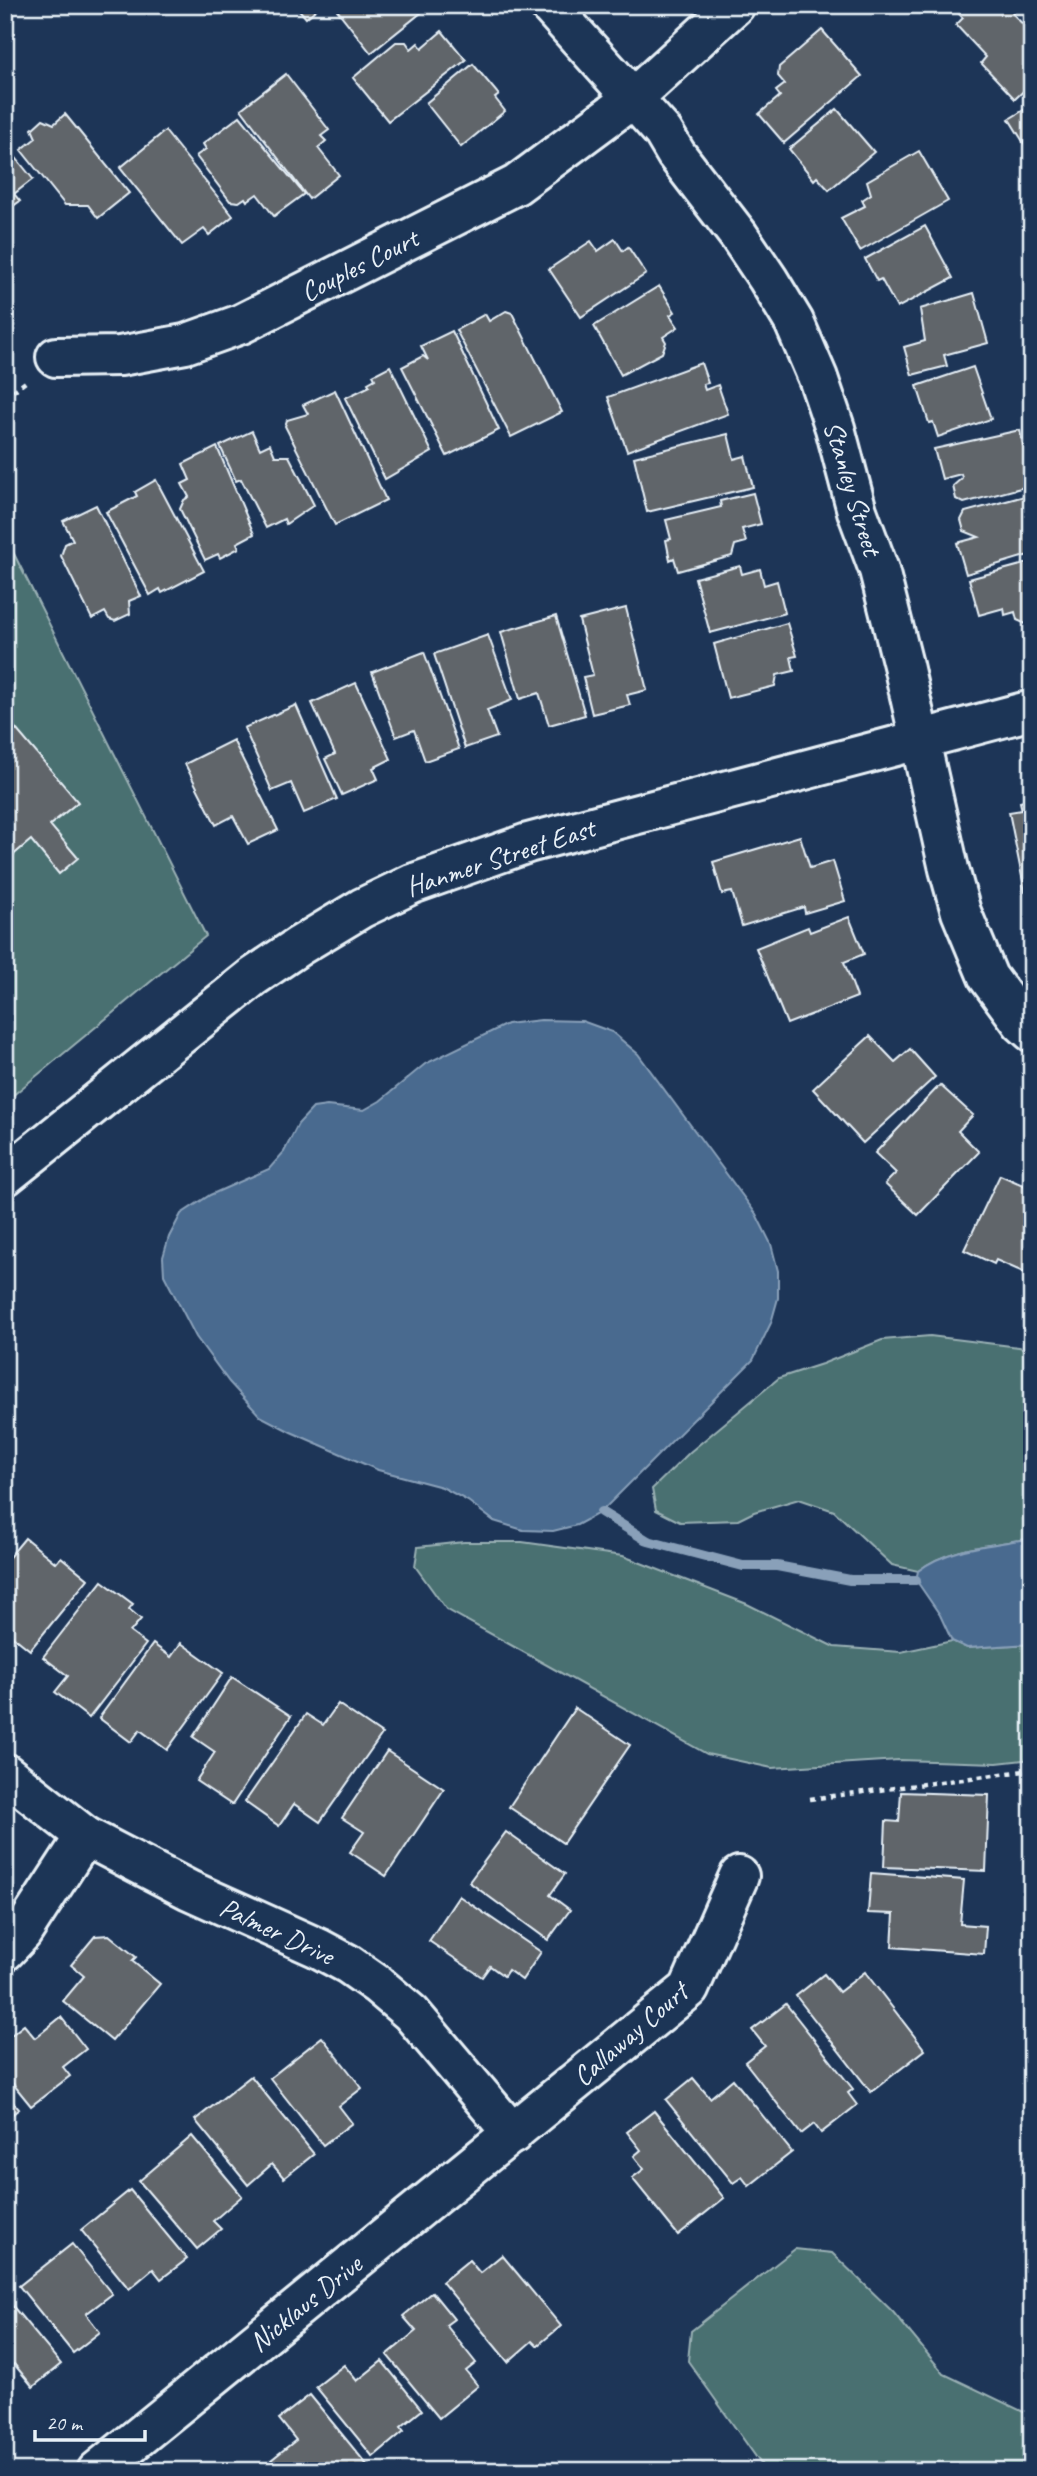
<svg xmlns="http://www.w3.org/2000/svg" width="1037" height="2476" font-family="Caveat,sans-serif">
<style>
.green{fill:#4a6f71;stroke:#99b0b4;stroke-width:2}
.water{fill:#496a8f;stroke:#89a0b9;stroke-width:2}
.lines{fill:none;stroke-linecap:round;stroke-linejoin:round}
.stream{stroke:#89a0b9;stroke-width:10}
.building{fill:#61656b;stroke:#e8f1f8;stroke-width:2}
.minor-casing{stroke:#e8f1f8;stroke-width:44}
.path{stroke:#e8f1f8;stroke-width:4.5;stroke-dasharray:5 5;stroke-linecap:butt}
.minor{stroke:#1d3557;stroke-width:38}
.labels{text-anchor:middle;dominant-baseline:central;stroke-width:5;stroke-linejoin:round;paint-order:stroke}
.street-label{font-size:28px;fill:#e8f1f8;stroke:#1d3557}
</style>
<rect width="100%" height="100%" fill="#1d3557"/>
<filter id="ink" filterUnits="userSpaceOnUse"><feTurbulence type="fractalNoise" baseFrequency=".0143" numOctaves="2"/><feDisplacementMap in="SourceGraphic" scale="14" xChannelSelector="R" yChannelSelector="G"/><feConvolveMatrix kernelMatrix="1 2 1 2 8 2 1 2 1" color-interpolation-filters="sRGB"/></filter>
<g filter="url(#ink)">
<g class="green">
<polygon points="5,536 206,936 5,1102"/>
<path d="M 930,1336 L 1019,1347 L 1032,1351 L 1032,1538 C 995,1545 948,1547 918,1571 L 892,1565 L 834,1511 L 799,1499 L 754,1512 L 738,1520 L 680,1522 L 656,1510 L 652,1489 L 690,1452 L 779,1378 L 822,1364 L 882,1340 Z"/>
<polygon points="464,1542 522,1542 623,1556 747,1604 834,1647 901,1652 952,1641 967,1648 1032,1644 1032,1759 997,1763 899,1760 772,1768 707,1754 446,1609 415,1566 418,1547"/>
<polygon points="795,2249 832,2253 893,2312 944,2374 1032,2416 1032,2471 766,2471 688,2361 691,2331"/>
</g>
<g class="water">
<polygon points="541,1020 582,1021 612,1032 638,1054 756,1214 771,1244 778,1271 778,1298 771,1323 753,1360 601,1512 577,1525 553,1531 523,1530 494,1521 468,1501 442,1487 378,1470 291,1432 260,1416 229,1382 196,1337 164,1275 163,1257 169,1237 181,1214 210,1195 269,1169 284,1152 298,1124 313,1108 327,1106 364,1110 380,1101 425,1064 507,1024"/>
<path d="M 1032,1538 L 1032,1644 L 967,1648 L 952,1641 L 940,1615 L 916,1580 L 918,1571 C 948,1547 995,1545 1032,1538 Z"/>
</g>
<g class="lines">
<polyline class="stream" points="601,1512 648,1541 743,1566 777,1566 850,1580 916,1580"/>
</g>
<g class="building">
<polygon points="295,5 321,5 306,18"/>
<polygon points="416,5 422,12 371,53 334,6"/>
<polygon points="951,5 1019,6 1012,13 1032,34 1032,83 1015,99 981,63 986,57 956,25 963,18"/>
<polygon points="822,30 862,76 784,143 759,114 780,96 776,91 785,84 778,76 779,67"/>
<polygon points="442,31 466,60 388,121 353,78 396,42 406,42 411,49 418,43 422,48"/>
<polygon points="473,64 499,95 495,98 505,111 461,147 426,103"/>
<polygon points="286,74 329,130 321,136 326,141 318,148 339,175 309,199 241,109"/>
<polygon points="1032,105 1032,156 1009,119"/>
<polygon points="837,109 874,152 829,190 817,177 814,180 789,149"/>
<polygon points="65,114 129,193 98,218 88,205 65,205 21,150 36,138 32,129 43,119 54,124"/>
<polygon points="240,116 304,194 274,216 257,194 247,201 245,198 239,202 230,201 196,156 206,149 203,144"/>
<polygon points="165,131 233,216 209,235 204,229 182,245 120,168"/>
<polygon points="5,144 33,179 14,194 20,201 5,212"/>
<polygon points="919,151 948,201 860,251 841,218 865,206 862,200 871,194 867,181"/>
<polygon points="925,226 953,278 897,308 881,279 877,281 865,259"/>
<polygon points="615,239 623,251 628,247 646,274 581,317 549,269 591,241 598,251"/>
<polygon points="659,286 675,312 670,315 678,327 663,337 666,342 662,353 621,375 594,326"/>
<polygon points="974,293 988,343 944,355 947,366 912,375 904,347 925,341 920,309"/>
<polygon points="506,311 512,313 562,412 511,437 456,330 485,314 489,321"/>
<polygon points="452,331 499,430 447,456 402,367 423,356 428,360 421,346"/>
<polygon points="701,363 708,383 703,384 705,390 718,385 728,414 627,451 608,397"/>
<polygon points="390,366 432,452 385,479 345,398 370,386 368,383 375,379 373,375"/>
<polygon points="973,367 991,419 938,437 933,422 929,423 917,386"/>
<polygon points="335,390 386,500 335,525 285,426 287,420 308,414 303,405"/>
<polygon points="1020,430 1023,446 1029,444 1032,455 1032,485 964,503 956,499 953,486 962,478 961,474 942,479 934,449"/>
<polygon points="252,431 260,449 270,444 275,456 289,456 314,505 286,524 284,519 266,528 241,479 236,481 220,446"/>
<polygon points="728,434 734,459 745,456 753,487 647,512 634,457"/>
<polygon points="217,447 254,534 237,543 239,548 220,558 218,554 205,560 180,509 184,500 189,497 182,484 190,480 183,464"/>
<polygon points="156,480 204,571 162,593 160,589 150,595 106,512 137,496 135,492"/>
<polygon points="753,493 761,524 742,529 746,542 735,545 732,556 678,571 674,558 670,560 666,540 671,539 666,520 721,507 720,501"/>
<polygon points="1032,494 1032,554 966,574 957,543 979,537 964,531 961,520 965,512"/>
<polygon points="96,505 141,596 129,601 130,614 115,621 109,619 105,612 92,619 61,556 65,544 73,540 63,521"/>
<polygon points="1032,562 1032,624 1028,625 1017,620 1015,612 1005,615 1004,608 979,615 969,579"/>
<polygon points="740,566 742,574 760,569 764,585 777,581 785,613 710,633 695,578"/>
<polygon points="626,608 647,690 627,695 630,705 592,714 583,677 593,675 579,620"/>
<polygon points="556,616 585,715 549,725 539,693 520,699 501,632"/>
<polygon points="787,623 797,656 791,657 794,671 777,675 775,686 728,698 714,644"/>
<polygon points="488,635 512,700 487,710 497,737 465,748 434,654"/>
<polygon points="424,652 459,749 425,761 414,730 396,737 372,672"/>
<polygon points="356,683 391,759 373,768 378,779 342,795 325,759 335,754 312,703"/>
<polygon points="296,705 337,799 304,813 291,783 272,791 244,728"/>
<polygon points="5,716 78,802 50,825 78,858 59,874 31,840 5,862"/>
<polygon points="233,740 278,830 248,844 233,816 216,825 185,764"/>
<polygon points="1032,799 1032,891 1025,892 1009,812 1022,810 1020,802"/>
<polygon points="800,836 810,868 833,861 845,901 805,913 804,907 742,926 732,892 722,894 713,862"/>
<polygon points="849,917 864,954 844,962 857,997 787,1024 756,948 808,927 810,932"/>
<polygon points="870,1036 895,1062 910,1049 935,1077 863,1143 813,1089"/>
<polygon points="940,1085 973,1115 958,1131 979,1152 918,1215 885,1184 896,1173 875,1153"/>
<polygon points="1000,1175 1032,1189 1032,1276 996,1260 994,1264 964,1250"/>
<polygon points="25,1538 56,1563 61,1557 88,1579 30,1650 5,1630 5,1562"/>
<polygon points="102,1581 133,1604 129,1609 141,1619 130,1632 146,1644 89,1718 55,1692 68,1676 43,1657"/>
<polygon points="181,1643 223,1673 167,1750 140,1730 131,1742 99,1718 153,1644 171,1657"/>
<polygon points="232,1677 291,1716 232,1805 196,1781 215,1752 193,1737"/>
<polygon points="338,1704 382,1734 320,1822 294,1804 279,1826 245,1802 306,1714 323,1725"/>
<polygon points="575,1708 630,1745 563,1843 509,1807"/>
<polygon points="387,1751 444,1789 386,1876 350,1852 364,1832 342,1818"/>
<polygon points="901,1792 989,1795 986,1871 884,1867 886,1821 899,1822"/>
<polygon points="506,1832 565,1874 550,1895 570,1910 548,1940 469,1882"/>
<polygon points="871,1873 964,1880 960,1924 986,1926 984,1954 892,1947 894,1914 868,1913"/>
<polygon points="459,1896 541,1952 522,1980 508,1970 504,1976 490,1966 482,1977 429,1941"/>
<polygon points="109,1935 136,1957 132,1961 160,1984 112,2041 63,2001 84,1976 71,1965 95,1936"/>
<polygon points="865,1972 925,2050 871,2092 796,1996 824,1974 839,1992"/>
<polygon points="786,2004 853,2089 848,2093 857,2105 821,2133 814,2124 801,2134 745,2062 765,2046 752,2030"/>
<polygon points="61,2017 86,2049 63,2067 70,2076 31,2106 5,2074 5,2040 24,2025 35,2038"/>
<polygon points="322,2037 362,2088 339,2106 352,2123 323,2145 270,2078"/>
<polygon points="251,2076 314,2154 284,2178 272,2164 248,2185 195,2120"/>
<polygon points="693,2078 710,2098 733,2079 792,2152 749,2186 742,2177 733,2183 666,2100"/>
<polygon points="5,2093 19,2109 5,2120"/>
<polygon points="654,2111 724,2198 678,2235 632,2178 644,2169 634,2156 641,2150 627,2132"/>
<polygon points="192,2136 242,2196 213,2221 221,2229 197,2249 139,2181"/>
<polygon points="130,2190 187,2259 161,2279 153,2269 129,2289 81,2230"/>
<polygon points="72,2244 112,2294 86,2314 100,2332 73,2353 19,2286"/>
<polygon points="502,2255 561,2326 537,2346 532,2341 508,2362 442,2282 469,2260 480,2273"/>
<polygon points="432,2292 454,2319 446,2325 476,2363 466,2371 478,2386 439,2418 387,2355 416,2331 403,2316"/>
<polygon points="5,2297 61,2364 33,2387 14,2364 5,2371"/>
<polygon points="382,2361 422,2410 401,2427 404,2431 373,2457 316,2387 344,2365 357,2381"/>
<polygon points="310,2395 372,2471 280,2471 271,2460 296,2440 279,2419"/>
</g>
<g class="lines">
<defs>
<g id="minor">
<polyline points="549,5 663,132 676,154 739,236 768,279 794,322 818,378 835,428 857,511 879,570 903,665 949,869 961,912 988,977 1022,1023 1032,1032"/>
<polyline points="56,357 120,356 185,344 241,324 516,185 632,99 735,5"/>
<polyline points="5,1176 253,977 299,946 362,908 412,884 528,843 1032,710"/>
<polyline points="5,1773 85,1836 189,1890 318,1948 348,1964 378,1985 411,2013 513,2134"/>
<polyline points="5,1951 22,1933 85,1836"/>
<polyline points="97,2471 689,1989 739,1876"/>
</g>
</defs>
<use href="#minor" class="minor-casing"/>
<g class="path">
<polyline points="5,397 27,381"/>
<polyline points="810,1799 1032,1770"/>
</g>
<use href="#minor" class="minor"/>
</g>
</g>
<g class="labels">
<g class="street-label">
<text transform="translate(359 265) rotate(-27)">Couples Court</text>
<text transform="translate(853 488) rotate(73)">Stanley Street</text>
<text transform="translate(500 857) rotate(-18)">Hanmer Street East</text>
<text transform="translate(277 1931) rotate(25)">Palmer Drive</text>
<text transform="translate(630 2034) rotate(-41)">Callaway Court</text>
<text transform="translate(305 2303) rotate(-39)">Nicklaus Drive</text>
</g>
</g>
<rect width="1037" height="2476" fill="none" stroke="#1d3557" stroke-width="28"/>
<rect x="14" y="14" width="1009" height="2448" fill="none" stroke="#e8f1f8" stroke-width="2.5" filter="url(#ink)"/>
<path d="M35 2430v10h110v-10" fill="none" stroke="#e8f1f8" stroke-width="3.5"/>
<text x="46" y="2430" font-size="21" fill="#e8f1f8" stroke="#1d3557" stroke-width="5" paint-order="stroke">20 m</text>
</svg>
